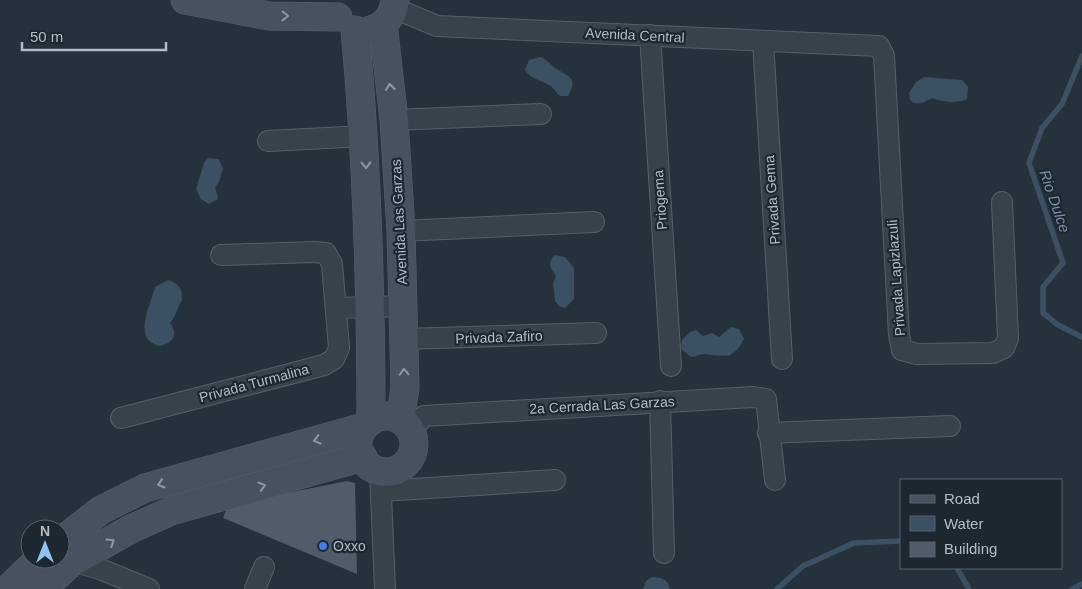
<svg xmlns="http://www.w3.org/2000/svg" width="1082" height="589" font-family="Helvetica,sans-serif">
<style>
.water{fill:#3b5163}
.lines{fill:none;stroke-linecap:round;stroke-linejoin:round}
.stream{stroke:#3b5163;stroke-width:5.5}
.building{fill:#505c68}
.street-casing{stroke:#566069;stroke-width:22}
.secondary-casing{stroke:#566069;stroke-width:29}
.street{stroke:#38424b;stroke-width:20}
.secondary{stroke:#47525e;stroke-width:28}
.oneway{stroke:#8e98a2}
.shop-dot{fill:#3f7fe0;stroke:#1d2730;stroke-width:2}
.labels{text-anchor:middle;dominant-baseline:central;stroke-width:4.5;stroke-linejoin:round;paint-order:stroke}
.street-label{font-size:14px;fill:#b4bdc7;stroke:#1d2730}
.poi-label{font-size:14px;fill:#b4bdc7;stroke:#1d2730;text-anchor:start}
.water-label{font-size:15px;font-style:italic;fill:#7692a8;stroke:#1d2730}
</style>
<rect width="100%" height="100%" fill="#25313b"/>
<g class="water">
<path d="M 541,57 C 547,60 549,63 554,67 C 566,76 580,77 568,96 L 560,96 C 556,93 555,90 552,87 C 543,80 531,80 525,70 L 529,60 Z"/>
<path d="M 924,77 L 962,80 L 968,87 L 967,99 C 958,104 941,102 932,98 C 924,102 918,107 910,100 L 909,93 L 916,82 Z"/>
<polygon points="208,158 219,159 223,169 219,182 215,187 218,199 209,204 201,199 196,189 204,163"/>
<path d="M 555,255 L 565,257 L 574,268 L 574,299 L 565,308 L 559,306 L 555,301 L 553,283 L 556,276 C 551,268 546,264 555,255 Z"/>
<path d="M 168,280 C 178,283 183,289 182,300 C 177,308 177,315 170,323 C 179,334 173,343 160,346 C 131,339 151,305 155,287 Z"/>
<path d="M 731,327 L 739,329 L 744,339 L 738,349 L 729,356 C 720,356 712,355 704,354 C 699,354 696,357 691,357 L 681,349 L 682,340 L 690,332 L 696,330 L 703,336 L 712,333 L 719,337 Z"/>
<path d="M 652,577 C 662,578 667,578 670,589 L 643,589 L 646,581 Z"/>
</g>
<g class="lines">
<g class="stream">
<polyline points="1082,56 1062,104 1042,128 1029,163 1063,263 1043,287 1043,313 1058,325 1082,337"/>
<polyline points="957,568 969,589"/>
<polyline points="777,589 803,566 854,543 901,541"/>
<polyline points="1072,589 1082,584"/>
</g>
</g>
<polygon class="building" points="347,481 355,483 357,574 223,518 228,505"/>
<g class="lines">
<defs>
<g id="street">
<polyline points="394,8 437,26 879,46 884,56 899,335 902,350 917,354 993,353 1004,348 1008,338 1002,202"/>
<polyline points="650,35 671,366"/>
<polyline points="763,41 782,359"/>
<polyline points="394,120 541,114"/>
<polyline points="268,141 365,136"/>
<polyline points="401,231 594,222"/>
<polyline points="337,308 402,306"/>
<polyline points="403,339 596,333"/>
<polyline points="660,401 664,553"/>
<polyline points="121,418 324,365 334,359 339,348 332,264 326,253 314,252 221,255"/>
<polyline points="411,431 424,416 753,397 766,399 775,480"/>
<polyline points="768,433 950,426"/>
<polyline points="380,471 385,589"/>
<polyline points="382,491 555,480"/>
<polyline points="67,560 100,569 149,589"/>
<polyline points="255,589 264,567"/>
</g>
<g id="secondary">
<polyline points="185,0 269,16 338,17"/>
<polyline points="383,24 394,120 401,231 405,388 400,420"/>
<path d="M 355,30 C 367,160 371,290 371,421"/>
<path d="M 367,31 C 384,27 393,17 395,0"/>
<circle cx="386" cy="444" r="28"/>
<polyline points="60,542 101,510 145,488 364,427"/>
<polyline points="8,589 39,559"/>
<polyline points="42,589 72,562 131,529 171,511 363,457"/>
</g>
</defs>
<use href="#street" class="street-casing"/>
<use href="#secondary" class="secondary-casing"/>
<use href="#street" class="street"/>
<use href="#secondary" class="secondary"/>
</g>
<defs><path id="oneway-chevron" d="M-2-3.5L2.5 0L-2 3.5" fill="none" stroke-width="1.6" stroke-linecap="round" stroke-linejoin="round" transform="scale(1.25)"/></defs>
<g class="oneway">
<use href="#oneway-chevron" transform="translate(285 16) rotate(1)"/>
<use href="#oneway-chevron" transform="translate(390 87) rotate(-96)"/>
<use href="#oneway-chevron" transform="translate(366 165) rotate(88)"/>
<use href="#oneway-chevron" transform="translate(404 372) rotate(-93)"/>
<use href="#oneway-chevron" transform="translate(317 440) rotate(165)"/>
<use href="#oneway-chevron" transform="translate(161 484) rotate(163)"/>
<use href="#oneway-chevron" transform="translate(262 486) rotate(-16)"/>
<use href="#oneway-chevron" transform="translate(111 542) rotate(-32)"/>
</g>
<circle class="shop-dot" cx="323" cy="546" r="5"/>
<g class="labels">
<g class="street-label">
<text transform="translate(635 35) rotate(3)">Avenida Central</text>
<text transform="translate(660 200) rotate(-94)">Priogema</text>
<text transform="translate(772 200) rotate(-94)">Privada Gema</text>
<text transform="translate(399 222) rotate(-93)">Avenida Las Garzas</text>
<text transform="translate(896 278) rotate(-94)">Privada Lapizlazuli</text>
<text transform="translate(499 337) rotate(-2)">Privada Zafiro</text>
<text transform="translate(254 383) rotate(-15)">Privada Turmalina</text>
<text transform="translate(602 405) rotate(-3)">2a Cerrada Las Garzas</text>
</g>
<g class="poi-label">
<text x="333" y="546">Oxxo</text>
</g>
<g class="water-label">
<text transform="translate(1055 201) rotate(71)">Rio Dulce</text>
</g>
</g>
<rect x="900" y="479" width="162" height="90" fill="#1d2730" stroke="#59636c"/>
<rect x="910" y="495" width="25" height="8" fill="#47525e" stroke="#59636c"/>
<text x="944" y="504" font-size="15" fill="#b4bdc7">Road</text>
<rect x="910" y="516" width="25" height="15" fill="#3b5163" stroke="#59636c"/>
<text x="944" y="529" font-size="15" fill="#b4bdc7">Water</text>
<rect x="910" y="542" width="25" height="15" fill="#505c68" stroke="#59636c"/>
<text x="944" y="554" font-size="15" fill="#b4bdc7">Building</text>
<g transform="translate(45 544)"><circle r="24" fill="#1d2730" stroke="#59636c"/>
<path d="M0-4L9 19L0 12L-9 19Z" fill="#8fc1f1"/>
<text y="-8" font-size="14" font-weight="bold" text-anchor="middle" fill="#b4bdc7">N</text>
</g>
<path d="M22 42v8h144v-8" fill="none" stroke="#b4bdc7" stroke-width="2.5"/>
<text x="30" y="42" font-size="15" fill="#b4bdc7" stroke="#1d2730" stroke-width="4" paint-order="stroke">50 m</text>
</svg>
